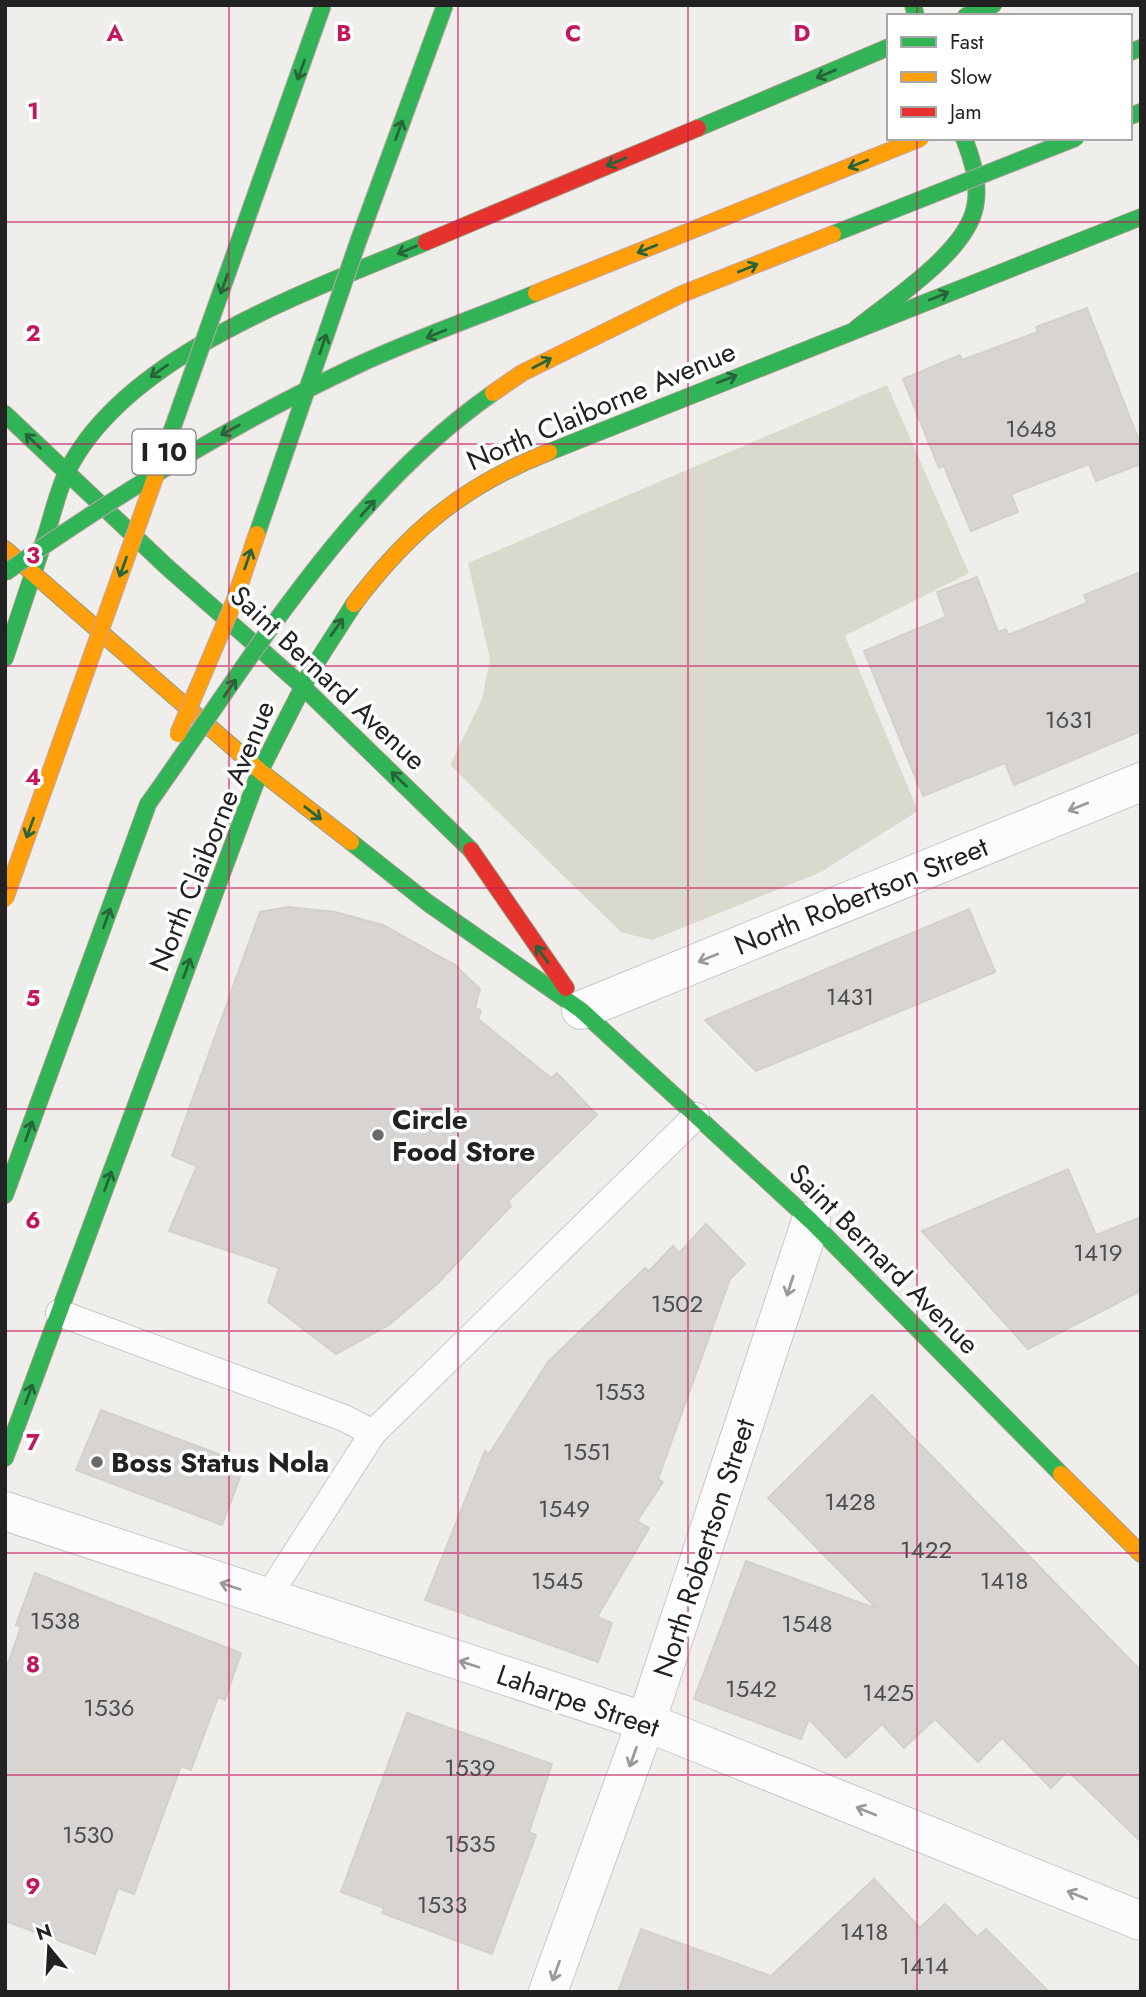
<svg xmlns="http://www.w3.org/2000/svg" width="1146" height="1997" font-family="Jost,sans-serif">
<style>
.construction{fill:#d9d9cd}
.building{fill:#d7d4d2;stroke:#d3d0cc;stroke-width:2}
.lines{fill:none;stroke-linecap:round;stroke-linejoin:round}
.lane-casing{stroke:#c9c8c7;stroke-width:28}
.street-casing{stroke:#c9c8c7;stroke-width:40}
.fast-casing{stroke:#999a82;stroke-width:18}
.slow-casing{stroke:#999a82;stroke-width:18}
.jam-casing{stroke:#999a82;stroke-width:18}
.lane{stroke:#fdfcfc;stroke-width:26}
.street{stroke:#fdfcfc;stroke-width:38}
.fast{stroke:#30b455;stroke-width:16}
.slow{stroke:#ff9f0a;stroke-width:16}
.jam{stroke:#e5322d;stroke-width:16}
.fast-bridge-casing{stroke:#c5a2ac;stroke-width:18;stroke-linecap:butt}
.slow-bridge-casing{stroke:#c5a2ac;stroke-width:18;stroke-linecap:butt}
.fast-bridge{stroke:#30b455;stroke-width:16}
.slow-bridge{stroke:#ff9f0a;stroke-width:16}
.oneway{stroke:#286439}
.oneway2{stroke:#9a9a9a}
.grid{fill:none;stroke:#c2185b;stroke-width:2;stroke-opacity:0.55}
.poi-dot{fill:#6a6968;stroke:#fff;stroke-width:2.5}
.labels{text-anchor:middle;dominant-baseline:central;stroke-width:7;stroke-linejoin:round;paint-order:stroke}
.number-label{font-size:24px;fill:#4f4e4e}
.shield{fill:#fff;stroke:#646464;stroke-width:2}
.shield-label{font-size:26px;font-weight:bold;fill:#222}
.street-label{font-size:28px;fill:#222;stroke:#fff}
.poi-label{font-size:28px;font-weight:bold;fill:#222;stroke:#fff;text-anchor:start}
.grid-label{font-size:23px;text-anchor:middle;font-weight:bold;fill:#c2185b;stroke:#fff;stroke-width:7;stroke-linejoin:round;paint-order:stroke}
</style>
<rect width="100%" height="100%" fill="#f0eeeb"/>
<polygon class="construction" points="887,385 969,573 845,636 918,811 819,873 652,940 621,932 450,765 482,699 490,659 468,563"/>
<g class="building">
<polygon points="1087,308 1141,446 1141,464 1096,481 1089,464 1011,494 1018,512 971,531 944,466 939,468 903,379 960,355 962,360 1038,332 1036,327"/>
<polygon points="1141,572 1141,731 1014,785 1005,763 923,796 864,651 946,617 937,592 977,577 998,632 1006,629 1008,635 1087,603 1084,595"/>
<polygon points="288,907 335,912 383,925 455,965 480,989 475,1007 481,1011 478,1019 551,1078 557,1073 597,1115 508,1201 511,1206 438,1283 389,1325 336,1354 268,1302 279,1268 169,1231 197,1166 172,1156 260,912"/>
<polygon points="969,909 995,972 756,1071 705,1020"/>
<polygon points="1068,1169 1096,1235 1141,1217 1141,1291 1028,1349 922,1231"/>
<polygon points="706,1224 745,1264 730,1279 658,1479 663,1482 637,1521 649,1528 597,1617 612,1623 598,1662 425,1600 485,1451 489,1454 548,1362 645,1268 649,1271 673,1246 679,1253"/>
<polygon points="872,1395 1141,1671 1141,1842 1068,1771 1051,1788 1002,1738 978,1762 935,1719 904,1748 882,1724 846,1758 809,1719 801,1739 694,1699 746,1561 877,1609 768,1498"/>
<polygon points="101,1410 245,1464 222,1525 76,1470"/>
<polygon points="35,1573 241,1653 225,1700 218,1697 191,1770 181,1766 134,1894 118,1888 95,1954 5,1921 5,1672 21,1627 16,1625"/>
<polygon points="407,1713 552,1764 529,1832 536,1835 492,1954 382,1913 384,1908 341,1892"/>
<polygon points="874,1879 920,1928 945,1904 977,1937 986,1929 1049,1992 618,1992 641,1929 771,1976"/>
</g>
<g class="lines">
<defs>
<g id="lane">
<polyline points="59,1313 344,1418 373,1433"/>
<polyline points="267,1598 373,1433 696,1116"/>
</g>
<g id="street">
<polyline points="581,1010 1141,782"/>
<polyline points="5,1511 646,1722 1141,1921"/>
<polyline points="548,1992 646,1722 811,1221"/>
</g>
<g id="fast">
<polyline points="913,5 916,16"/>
<polyline points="966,16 993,5"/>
<polyline points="1130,52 1141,48"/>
<polyline points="1130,116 1141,112"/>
<polyline points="698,128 889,47"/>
<path d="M 856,329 C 891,300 966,253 975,207 C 980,183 972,159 964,138"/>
<polyline points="5,414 167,567 301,685 471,850"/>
<polyline points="549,452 1141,217"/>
<path d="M 5,658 C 19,616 33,574 47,532 C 53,513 58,490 67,472 C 125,354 310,291 426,242"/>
<polyline points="351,842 428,903 581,1010 811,1221 1061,1474"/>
<polyline points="5,1195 148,804"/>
<polyline points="5,1458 260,771 311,671 354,604"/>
</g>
<g id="slow">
<polyline points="5,549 260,771 351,842"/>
<path d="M 354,604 C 409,531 464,485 549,452"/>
<polyline points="1061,1474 1141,1554"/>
</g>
<g id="jam">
<polyline points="426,242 698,128"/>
<polyline points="471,850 566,988"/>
</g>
</defs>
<use href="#lane" class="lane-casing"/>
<use href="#street" class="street-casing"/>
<use href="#fast" class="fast-casing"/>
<use href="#slow" class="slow-casing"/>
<use href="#jam" class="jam-casing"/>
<use href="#lane" class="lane"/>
<use href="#street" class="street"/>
<use href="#fast" class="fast"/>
<use href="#slow" class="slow"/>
<use href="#jam" class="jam"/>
<defs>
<g id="fast-bridge">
<polyline points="833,234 1076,138"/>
<polyline points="158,469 323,5"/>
<polyline points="257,534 358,242 445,5"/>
<path d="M 5,573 C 117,494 234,423 358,365 C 416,338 477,317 536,293"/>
<path d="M 148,804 C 249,662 348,494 493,393"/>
</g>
<g id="slow-bridge">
<polyline points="536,293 921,138"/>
<polyline points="493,393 522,373 682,294 833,234"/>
<polyline points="178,734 234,602 257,534"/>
<polyline points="5,899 158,469"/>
</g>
</defs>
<use href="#fast-bridge" class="fast-bridge-casing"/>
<use href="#slow-bridge" class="slow-bridge-casing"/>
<use href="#fast-bridge" class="fast-bridge"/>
<use href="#slow-bridge" class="slow-bridge"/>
</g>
<defs><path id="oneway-shaft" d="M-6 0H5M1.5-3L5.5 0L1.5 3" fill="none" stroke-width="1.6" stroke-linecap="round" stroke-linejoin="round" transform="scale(1.75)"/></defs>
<g class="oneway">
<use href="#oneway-shaft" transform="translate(301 70) rotate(110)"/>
<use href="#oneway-shaft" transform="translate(826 74) rotate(157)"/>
<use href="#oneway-shaft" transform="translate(399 130) rotate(-70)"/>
<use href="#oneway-shaft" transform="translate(616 162) rotate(157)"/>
<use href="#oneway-shaft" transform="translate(858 164) rotate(158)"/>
<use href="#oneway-shaft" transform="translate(647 249) rotate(158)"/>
<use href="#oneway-shaft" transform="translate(407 250) rotate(157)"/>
<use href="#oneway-shaft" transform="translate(748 268) rotate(-22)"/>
<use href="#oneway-shaft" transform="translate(224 284) rotate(110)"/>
<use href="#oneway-shaft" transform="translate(939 296) rotate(-22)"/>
<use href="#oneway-shaft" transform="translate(436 334) rotate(158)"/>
<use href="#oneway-shaft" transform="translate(323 344) rotate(-71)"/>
<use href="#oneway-shaft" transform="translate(542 363) rotate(-28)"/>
<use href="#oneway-shaft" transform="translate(159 371) rotate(145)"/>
<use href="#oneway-shaft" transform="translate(727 379) rotate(-21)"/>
<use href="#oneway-shaft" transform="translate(230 430) rotate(151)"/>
<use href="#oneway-shaft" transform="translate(33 441) rotate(-136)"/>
<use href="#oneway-shaft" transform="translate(368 508) rotate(-48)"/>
<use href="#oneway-shaft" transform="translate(248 559) rotate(-71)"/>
<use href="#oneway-shaft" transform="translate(123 567) rotate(110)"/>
<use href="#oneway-shaft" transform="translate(337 627) rotate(-55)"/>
<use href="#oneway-shaft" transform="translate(230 688) rotate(-55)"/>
<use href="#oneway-shaft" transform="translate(399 779) rotate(-136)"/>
<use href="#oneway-shaft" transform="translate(313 813) rotate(38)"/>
<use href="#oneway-shaft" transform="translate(30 828) rotate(110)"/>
<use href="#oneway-shaft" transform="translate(107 918) rotate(-70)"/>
<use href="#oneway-shaft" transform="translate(542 954) rotate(-125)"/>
<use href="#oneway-shaft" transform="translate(187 968) rotate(-70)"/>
<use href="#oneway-shaft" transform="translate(29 1131) rotate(-70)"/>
<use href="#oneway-shaft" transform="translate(108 1181) rotate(-70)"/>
<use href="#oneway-shaft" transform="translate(29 1394) rotate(-70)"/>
</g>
<g class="oneway2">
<use href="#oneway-shaft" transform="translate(1078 807) rotate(158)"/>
<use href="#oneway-shaft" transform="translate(708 958) rotate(158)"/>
<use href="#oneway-shaft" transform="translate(790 1286) rotate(108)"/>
<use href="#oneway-shaft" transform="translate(230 1586) rotate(-162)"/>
<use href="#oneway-shaft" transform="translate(469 1664) rotate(-162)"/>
<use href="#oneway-shaft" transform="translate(633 1757) rotate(110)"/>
<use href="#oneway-shaft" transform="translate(866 1811) rotate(-158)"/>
<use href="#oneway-shaft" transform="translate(1077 1895) rotate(-158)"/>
<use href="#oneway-shaft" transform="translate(556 1971) rotate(110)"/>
</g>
<path class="grid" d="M 229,5 L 229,1992M 458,5 L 458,1992M 688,5 L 688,1992M 917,5 L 917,16M 917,138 L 917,1992M 5,222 L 1141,222M 5,444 L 1141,444M 5,666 L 1141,666M 5,888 L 1141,888M 5,1109 L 1141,1109M 5,1331 L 1141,1331M 5,1553 L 1141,1553M 5,1775 L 1141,1775"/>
<g class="poi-dot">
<circle cx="378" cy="1135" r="7"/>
<circle cx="97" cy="1462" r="7"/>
</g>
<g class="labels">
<g class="number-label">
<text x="1031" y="428">1648</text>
<text x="1069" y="719">1631</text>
<text x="850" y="996">1431</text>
<text x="1098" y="1252">1419</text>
<text x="677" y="1303">1502</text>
<text x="620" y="1391">1553</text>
<text x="587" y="1451">1551</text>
<text x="850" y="1501">1428</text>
<text x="564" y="1508">1549</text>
<text x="926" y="1549">1422</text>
<text x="557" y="1580">1545</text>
<text x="1004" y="1580">1418</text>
<text x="55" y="1620">1538</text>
<text x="807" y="1623">1548</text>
<text x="751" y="1688">1542</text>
<text x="888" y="1692">1425</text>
<text x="109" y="1707">1536</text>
<text x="470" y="1767">1539</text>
<text x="88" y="1834">1530</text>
<text x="470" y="1843">1535</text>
<text x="442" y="1904">1533</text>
<text x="864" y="1931">1418</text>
<text x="924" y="1965">1414</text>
</g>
<rect class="shield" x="132.5" y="429.5" width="63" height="45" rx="5"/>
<g class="shield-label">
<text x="164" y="452">I 10</text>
</g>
<g class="street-label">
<text transform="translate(601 406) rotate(-23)">North Claiborne Avenue</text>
<text transform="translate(328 678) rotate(43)">Saint Bernard Avenue</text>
<text transform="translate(212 836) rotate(-68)">North Claiborne Avenue</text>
<text transform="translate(861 896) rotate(-22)">North Robertson Street</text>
<text transform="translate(884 1259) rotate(45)">Saint Bernard Avenue</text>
<text transform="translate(704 1548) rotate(-72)">North Robertson Street</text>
<text transform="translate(578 1701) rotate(19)">Laharpe Street</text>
</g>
<g class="poi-label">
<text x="392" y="1119">Circle<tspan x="392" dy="32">Food Store</tspan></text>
<text x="111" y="1462">Boss Status Nola</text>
</g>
</g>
<g class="grid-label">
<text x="115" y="41">A</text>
<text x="344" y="41">B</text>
<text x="573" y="41">C</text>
<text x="802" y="41">D</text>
<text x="33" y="119">1</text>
<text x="33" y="341">2</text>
<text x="33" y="563">3</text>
<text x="33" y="785">4</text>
<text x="33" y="1006">5</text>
<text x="33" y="1228">6</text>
<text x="33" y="1450">7</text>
<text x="33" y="1672">8</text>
<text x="33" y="1894">9</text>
</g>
<rect width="1146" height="1997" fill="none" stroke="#222222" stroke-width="14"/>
<rect x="887" y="14" width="245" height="126" fill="#ffffff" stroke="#a7a7a7" stroke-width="2"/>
<rect x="901" y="37" width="35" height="10" fill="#30b455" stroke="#a7a7a7" stroke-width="2"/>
<text x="950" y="49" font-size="21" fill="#222222">Fast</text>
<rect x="901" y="72" width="35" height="10" fill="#ff9f0a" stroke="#a7a7a7" stroke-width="2"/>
<text x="950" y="84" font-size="21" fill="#222222">Slow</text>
<rect x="901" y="107" width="35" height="10" fill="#e5322d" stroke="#a7a7a7" stroke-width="2"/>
<text x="950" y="119" font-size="21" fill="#222222">Jam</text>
<g transform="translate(49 1948) rotate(342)" stroke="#ffffff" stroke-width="5" paint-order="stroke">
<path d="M0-5L12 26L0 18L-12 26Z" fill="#222222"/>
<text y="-10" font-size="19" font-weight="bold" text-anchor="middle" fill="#222222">N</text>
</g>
</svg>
